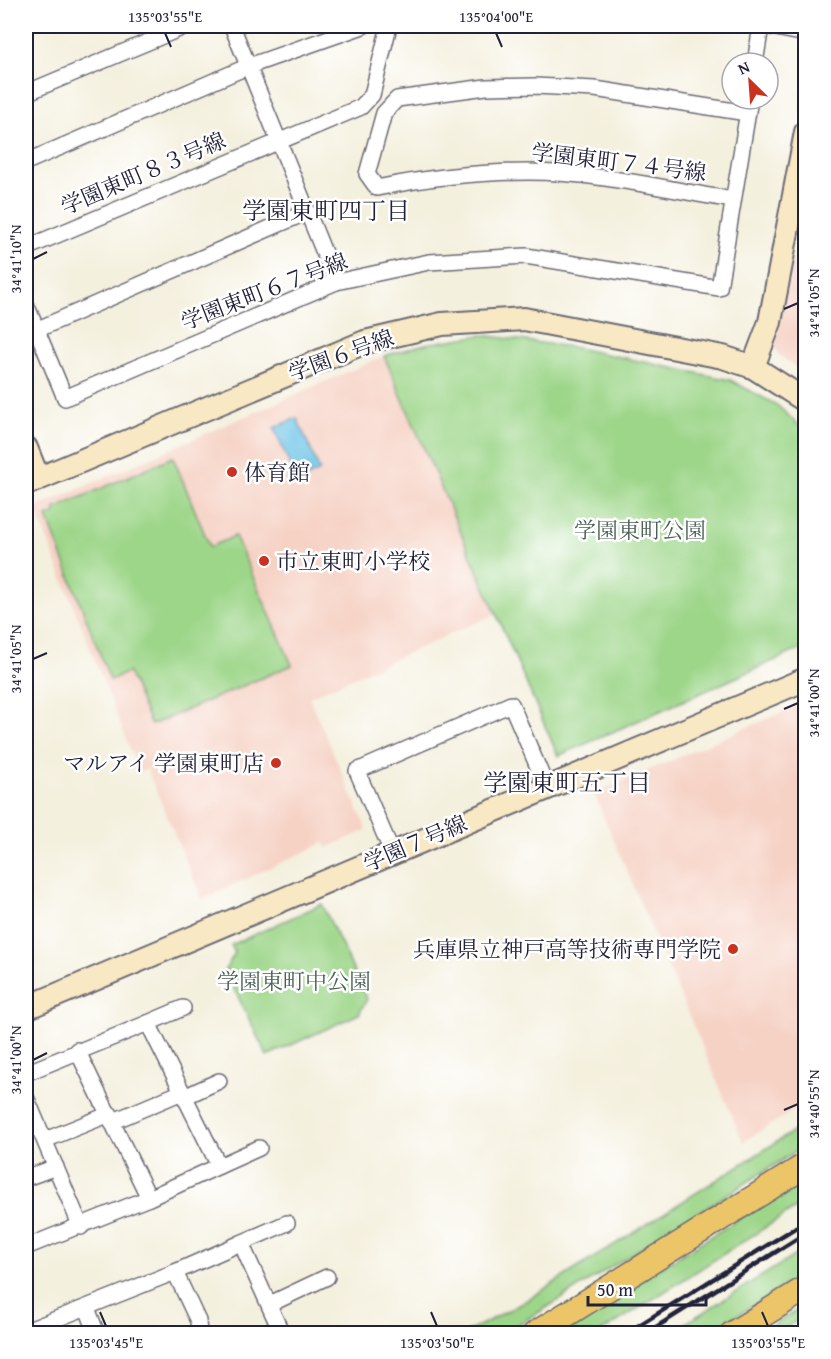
<svg xmlns="http://www.w3.org/2000/svg" width="831" height="1359" font-family="'Gentium Book Plus','Noto Serif JP',serif">
<style>
.built{fill:#f6d2c4}
.green{fill:#9dd689;stroke:#607c62;stroke-width:1.5}
.water{fill:#69c2e6;stroke:#467290;stroke-width:1.5}
.lines{fill:none;stroke-linecap:round;stroke-linejoin:round}
.street-casing{stroke:#6c6a74;stroke-width:18}
.secondary-casing{stroke:#6c6a74;stroke-width:26}
.primary-casing{stroke:#6c6a74;stroke-width:27}
.street{stroke:#fff;stroke-width:15}
.secondary{stroke:#f8e8c3;stroke-width:22}
.primary{stroke:#edc569;stroke-width:24}
.rail{stroke:#22223b;stroke-width:4.5}
.ticks{fill:none;stroke:#22223b;stroke-width:2}
.poi-dot{fill:#c8321e;stroke:#fff;stroke-width:2}
.labels{text-anchor:middle;dominant-baseline:central;stroke-width:5;stroke-linejoin:round;paint-order:stroke}
.street-label{font-size:22px;fill:#22223b;stroke:#fff}
.poi-label{font-size:22px;fill:#22223b;stroke:#fff;text-anchor:start}
.park-label{font-size:22px;fill:#4d6156;stroke:#fff}
.neighbourhood-label{font-size:24px;fill:#22223b;stroke:#fff}
.neatline{fill:none;stroke:#22223b;stroke-width:2}
.ticks-label{font-size:15px;text-anchor:middle;fill:#22223b}
</style>
<rect width="100%" height="100%" fill="#fff"/>
<filter id="ink" filterUnits="userSpaceOnUse"><feTurbulence type="fractalNoise" baseFrequency=".0167" numOctaves="2"/><feDisplacementMap in="SourceGraphic" scale="12" xChannelSelector="R" yChannelSelector="G"/><feConvolveMatrix kernelMatrix="1 2 1 2 8 2 1 2 1" color-interpolation-filters="sRGB"/></filter>
<filter id="wash" filterUnits="userSpaceOnUse"><feTurbulence type="fractalNoise" baseFrequency=".008" numOctaves="4" result="noise"/><feDisplacementMap in="SourceGraphic" scale="24" xChannelSelector="R" yChannelSelector="G"/><feGaussianBlur stdDeviation="1.35" result="paint"/><feColorMatrix in="noise" values="0 0 0 0 0 0 0 0 0 0 0 0 0 0 0 0 0 1.4 0 .05"/><feComposite in="paint" operator="in"/></filter>
<g filter="url(#wash)">
<rect width="100%" height="100%" fill="#f4f0de"/>
<g class="built">
<polygon points="805,199 805,374 778,354 775,345"/>
<polygon points="384,356 496,614 309,697 367,830 327,848 324,843 202,899 147,769 139,772 35,508"/>
<polygon points="805,702 805,1103 743,1142 594,794"/>
</g>
<g class="green">
<polygon points="482,335 577,348 730,380 777,405 805,431 805,647 558,756 384,356 425,344"/>
<polygon points="173,457 210,547 235,536 292,665 151,725 128,672 110,680 47,517 56,513 54,509"/>
<polygon points="322,904 367,999 359,1014 267,1056 225,970 235,953 231,945"/>
<polygon points="805,1124 805,1146 541,1311 504,1333 466,1333 524,1302"/>
<polygon points="805,1178 805,1202 600,1333 553,1334"/>
<polygon points="805,1249 805,1273 709,1333 670,1333"/>
<polygon points="805,1305 805,1315 778,1333 761,1333"/>
</g>
<polygon class="water" points="297,418 320,471 297,482 274,428"/>
</g>
<g filter="url(#ink)">
<g class="lines">
<defs>
<g id="street">
<polyline points="232,26 336,282"/>
<polyline points="766,26 806,34"/>
<polyline points="755,63 761,26"/>
<polyline points="26,93 186,26"/>
<polyline points="26,162 249,66 363,26"/>
<path d="M 733,200 C 666,189 596,172 528,172 C 477,172 426,178 377,188 L 367,174 L 384,113 L 397,99 L 486,87 L 535,86 L 595,89 L 747,113"/>
<polyline points="26,248 361,107 372,95 389,26"/>
<polyline points="26,304 65,398 336,282 429,262 526,256 719,288 750,99"/>
<polyline points="36,330 307,212"/>
<polyline points="392,852 357,771 511,704 547,788"/>
<polyline points="148,1023 183,1008"/>
<polyline points="77,1050 149,1198"/>
<polyline points="26,1073 148,1023 219,1166 149,1198 26,1247"/>
<polyline points="26,1097 81,1227"/>
<polyline points="184,1097 219,1081"/>
<polyline points="114,1121 182,1092"/>
<polyline points="45,1140 110,1114"/>
<polyline points="219,1166 259,1148"/>
<polyline points="26,1178 56,1167"/>
<polyline points="241,1243 287,1223"/>
<polyline points="175,1272 198,1321 199,1334"/>
<polyline points="270,1304 327,1277"/>
<polyline points="87,1308 97,1334"/>
<polyline points="26,1331 175,1272 241,1243 282,1334"/>
</g>
<g id="secondary">
<polyline points="753,367 770,322 806,132"/>
<polyline points="26,448 38,478"/>
<polyline points="26,484 365,342 442,324 524,319 723,357 753,367 806,401"/>
<polyline points="26,1008 806,679"/>
</g>
<g id="primary">
<polyline points="535,1334 806,1165"/>
<polyline points="732,1334 806,1288"/>
</g>
</defs>
<use href="#street" class="street-casing"/>
<use href="#secondary" class="secondary-casing"/>
<use href="#primary" class="primary-casing"/>
<use href="#street" class="street"/>
<use href="#secondary" class="secondary"/>
<use href="#primary" class="primary"/>
<g class="rail">
<polyline points="625,1334 806,1221"/>
<polyline points="645,1334 806,1233"/>
</g>
</g>
</g>
<path class="ticks" d="M 165,33 L 171,47M 496,33 L 502,47M 33,259 L 47,252M 784,309 L 798,303M 33,659 L 47,653M 784,709 L 798,703M 33,1060 L 47,1053M 784,1110 L 798,1104M 100,1312 L 106,1326M 431,1312 L 437,1326M 762,1312 L 768,1326"/>
<g class="poi-dot">
<circle cx="232" cy="472" r="6"/>
<circle cx="264" cy="561" r="6"/>
<circle cx="276" cy="763" r="6"/>
<circle cx="733" cy="949" r="6"/>
</g>
<g class="labels">
<g class="street-label">
<text transform="translate(619 162) rotate(7)">学園東町７４号線</text>
<text transform="translate(143 173) rotate(-23)">学園東町８３号線</text>
<text transform="translate(264 291) rotate(-21)">学園東町６７号線</text>
<text transform="translate(341 355) rotate(-20)">学園６号線</text>
<text transform="translate(415 843) rotate(-23)">学園７号線</text>
</g>
<g class="poi-label">
<text x="244" y="472">体育館</text>
<text x="276" y="561">市立東町小学校</text>
<text x="264" y="763" text-anchor="end">マルアイ 学園東町店</text>
<text x="721" y="949" text-anchor="end">兵庫県立神戸高等技術専門学院</text>
</g>
<g class="park-label">
<text x="640" y="530">学園東町公園</text>
<text x="294" y="981">学園東町中公園</text>
</g>
<g class="neighbourhood-label">
<text x="326" y="210">学園東町四丁目</text>
<text x="567" y="782">学園東町五丁目</text>
</g>
</g>
<rect width="831" height="1359" fill="none" stroke="#fff" stroke-width="66"/>
<g transform="translate(750 81) rotate(335)"><circle r="28" fill="#ffffff" stroke="#a7a7b1" stroke-width="1.5"/>
<path d="M0-4.5L10 22L0 15L-10 22Z" fill="#c8321e"/>
<text y="-9" font-size="16" font-weight="bold" text-anchor="middle" fill="#22223b">N</text>
</g>
<path d="M588 1296v9h118v-9" fill="none" stroke="#22223b" stroke-width="3"/>
<text x="597" y="1296" font-size="18" fill="#22223b" stroke="#ffffff" stroke-width="4.5" paint-order="stroke">50 m</text>
<rect x="33" y="33" width="765" height="1293" class="neatline"/>
<g class="ticks-label">
<text x="165" y="22">135°03'55"E</text>
<text x="496" y="22">135°04'00"E</text>
<text transform="translate(16 259) rotate(-90)" y="5">34°41'10"N</text>
<text transform="translate(814 303) rotate(-90)" y="5">34°41'05"N</text>
<text transform="translate(16 659) rotate(-90)" y="5">34°41'05"N</text>
<text transform="translate(814 703) rotate(-90)" y="5">34°41'00"N</text>
<text transform="translate(16 1060) rotate(-90)" y="5">34°41'00"N</text>
<text transform="translate(814 1104) rotate(-90)" y="5">34°40'55"N</text>
<text x="106" y="1348">135°03'45"E</text>
<text x="437" y="1348">135°03'50"E</text>
<text x="768" y="1348">135°03'55"E</text>
</g>
</svg>
